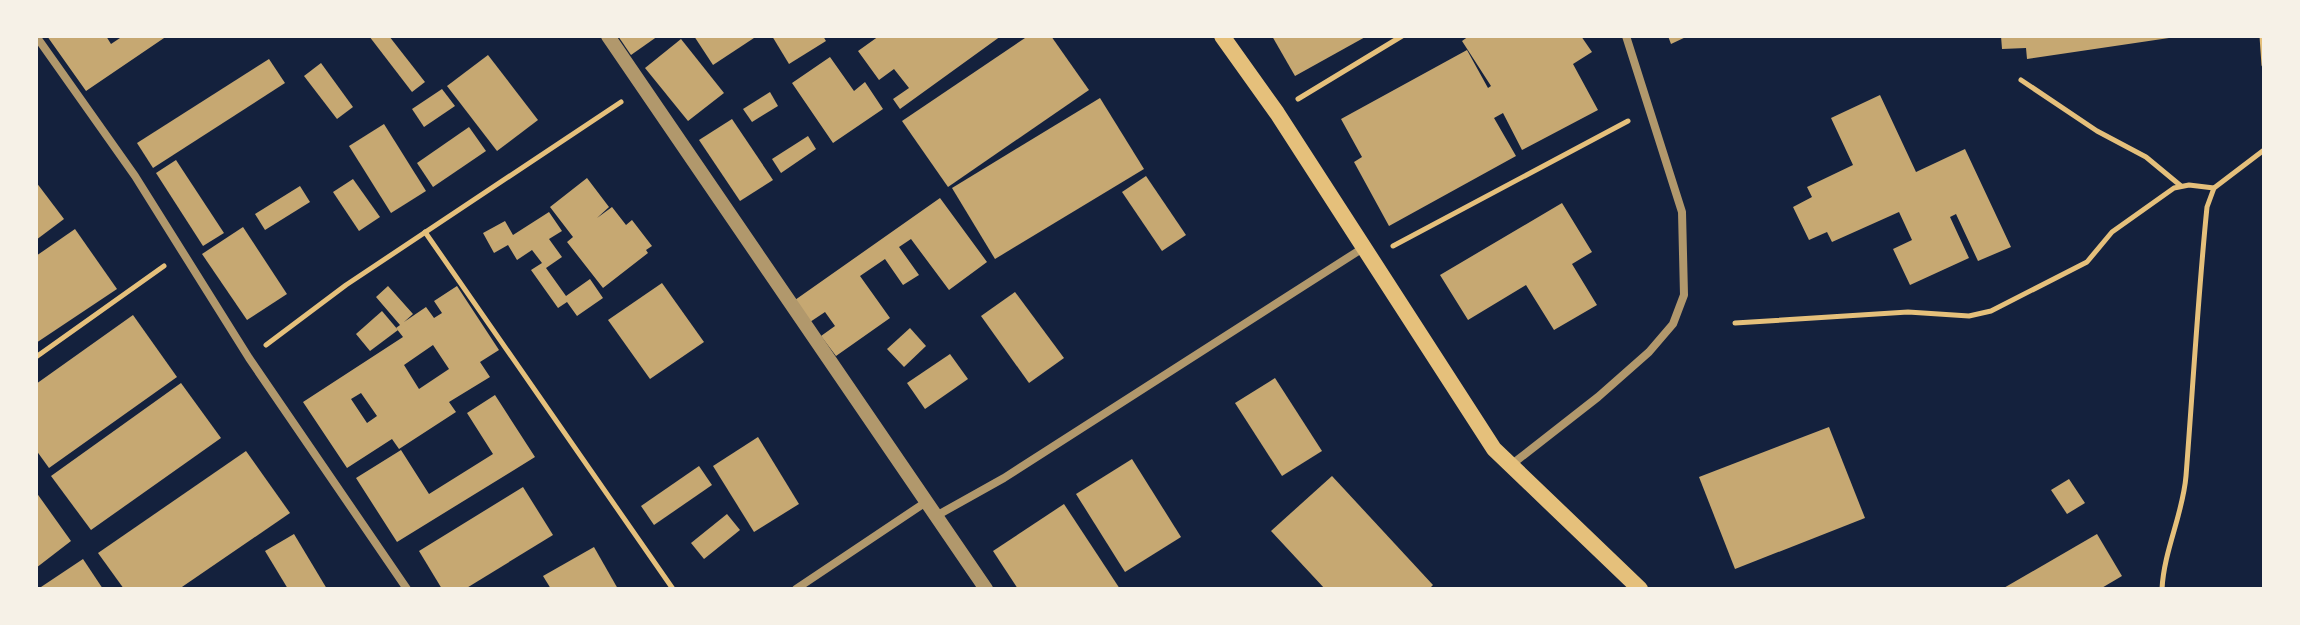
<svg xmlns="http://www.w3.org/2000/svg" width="2300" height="625" font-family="'Open Sans',sans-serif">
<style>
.building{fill:#c6a872;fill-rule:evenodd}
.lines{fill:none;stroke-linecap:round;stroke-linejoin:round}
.path{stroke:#e5c07b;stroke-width:5}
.minor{stroke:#b1986c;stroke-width:8}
.tertiary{stroke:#b1986c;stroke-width:14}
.secondary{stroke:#e5c07b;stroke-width:16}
</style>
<rect width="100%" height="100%" fill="#14213d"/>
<g class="building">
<polygon points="47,36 106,36 111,44 123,36 167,36 86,91"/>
<polygon points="369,36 389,36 425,82 412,92"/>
<polygon points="618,36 658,36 631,55"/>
<polygon points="694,36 757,36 713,65"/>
<polygon points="772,36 823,36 826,41 789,64"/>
<polygon points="879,36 1001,36 900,109 893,99 909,88 894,69 879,80 858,51"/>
<polygon points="1028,36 1051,36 1089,90 948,187 902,121"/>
<polygon points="1272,36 1367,36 1295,76"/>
<polygon points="1469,36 1581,36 1592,52 1573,64 1598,110 1522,150 1503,113 1494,118 1516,156 1389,226 1354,162 1362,157 1341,119 1467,50 1488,88 1491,86 1462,41"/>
<polygon points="1668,36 1688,36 1671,44"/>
<polygon points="2001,36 2169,36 2169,38 2027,59 2026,48 2002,49"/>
<polygon points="681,39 724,93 688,121 645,68"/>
<polygon points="488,55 538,120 497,151 447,86"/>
<polygon points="830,57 854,91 865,82 883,109 833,143 792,83"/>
<polygon points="269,59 285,83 153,168 137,143"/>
<polygon points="321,63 353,107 337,119 304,76"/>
<polygon points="442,89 455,106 424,127 412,109"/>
<polygon points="770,92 778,106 752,122 743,109"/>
<polygon points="1880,95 1916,172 1965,149 2011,247 1978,261 1956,214 1950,217 1969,258 1910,285 1893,249 1912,240 1899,212 1832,242 1827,232 1809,240 1793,207 1812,197 1807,187 1853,165 1831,118"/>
<polygon points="1100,98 1144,169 995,259 952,188"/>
<polygon points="732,119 773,180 740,201 699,140"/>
<polygon points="384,124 426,191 391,213 349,146"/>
<polygon points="469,127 486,151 433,187 417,163"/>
<polygon points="808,136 816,149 781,173 772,159"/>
<polygon points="176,160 224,233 203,246 156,173"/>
<polygon points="1146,176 1186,235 1162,251 1122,192"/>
<polygon points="587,178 609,207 597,218 612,207 626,225 632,220 652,246 646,250 648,253 603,288 567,242 573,237 550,207"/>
<polygon points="353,179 380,217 359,231 333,192"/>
<polygon points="36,182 64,219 36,240"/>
<polygon points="300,186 310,202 265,230 255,214"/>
<polygon points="940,198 987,262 949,290 911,239 899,247 919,275 903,285 885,259 860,276 890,318 836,356 821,336 835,326 825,312 810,322 795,300"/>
<polygon points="1562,203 1592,252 1572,264 1597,305 1554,330 1526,285 1468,320 1440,275"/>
<polygon points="549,212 562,231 549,239 562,257 546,268 566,296 590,279 603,298 577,316 567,302 558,308 531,270 542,263 532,250 517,260 508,245 494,253 483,233 505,221 513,235"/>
<polygon points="243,227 287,294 247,320 202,254"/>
<polygon points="75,229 117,289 36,343 36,256"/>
<polygon points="662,283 704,342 650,379 608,320"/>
<path d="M 388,286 L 413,314 L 404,322 L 426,307 L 434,318 L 442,313 L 434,301 L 457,286 L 499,350 L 480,362 L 490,377 L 449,402 L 456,412 L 399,449 L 392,439 L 347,468 L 303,402 L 403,337 L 396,328 L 400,325 L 376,297 ZM 433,345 L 449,369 L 419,389 L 404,365 ZM 361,393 L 377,416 L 367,423 L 351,399 Z"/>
<polygon points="1015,292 1064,358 1029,383 981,316"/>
<polygon points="382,311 398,330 370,351 356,334"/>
<polygon points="133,315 177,377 49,468 36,450 36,384"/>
<polygon points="910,328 926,346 904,367 887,349"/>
<polygon points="950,354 968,379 925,409 907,383"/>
<polygon points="1275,378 1322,451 1282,476 1235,403"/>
<polygon points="181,383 221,438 91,530 51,476"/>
<polygon points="495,395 535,457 397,542 356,478 401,450 429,494 493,454 467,413"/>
<polygon points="1829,427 1865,518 1735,569 1699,477"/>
<polygon points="758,437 799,504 754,532 713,466"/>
<polygon points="246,451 290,513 179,589 124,589 98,553"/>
<polygon points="1132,459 1181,537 1125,572 1076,494"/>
<polygon points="699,466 712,485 654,525 641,506"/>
<polygon points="1332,476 1433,585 1429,589 1325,589 1271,531"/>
<polygon points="2069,479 2085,503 2067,514 2051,490"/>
<polygon points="523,487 553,535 465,589 442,589 419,551"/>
<polygon points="36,492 71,541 36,568"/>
<polygon points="1064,504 1120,589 1018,589 993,551"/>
<polygon points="727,514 740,530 704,559 691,543"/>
<polygon points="294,534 327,589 288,589 265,551"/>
<polygon points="2097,534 2122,576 2100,589 2002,589"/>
<polygon points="594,547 618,589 551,589 543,576"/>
<polygon points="83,559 103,589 38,589"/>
</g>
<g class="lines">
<g class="path">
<polyline points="2262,36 2264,65"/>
<polyline points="2021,80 2097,131 2146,157 2181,186"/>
<polyline points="1298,99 1402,36"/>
<polyline points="425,232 673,589"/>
<polyline points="1393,246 1628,121"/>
<polyline points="1735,323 1908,312 1969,316 1991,311 2087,262 2112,232 2174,188 2189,185 2214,188"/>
<polyline points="266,345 346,285 621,102"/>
<polyline points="36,357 164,266"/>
<path d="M 2162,589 C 2164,550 2183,514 2186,476 C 2193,386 2198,296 2207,207 L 2214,188 L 2264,150"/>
</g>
<g class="minor">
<polyline points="36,36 135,176 249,358 407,589"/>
<polyline points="1511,465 1598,397 1649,352 1673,324 1684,295 1682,212 1626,36"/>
<polyline points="936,516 1004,478 1363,248"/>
<polyline points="796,589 926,502"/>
</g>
<polyline class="tertiary" points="608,36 986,589"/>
<polyline class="secondary" points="1222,36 1277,113 1494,449 1640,589"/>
</g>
<rect width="2300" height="625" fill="none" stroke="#f6f1e7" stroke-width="76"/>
</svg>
